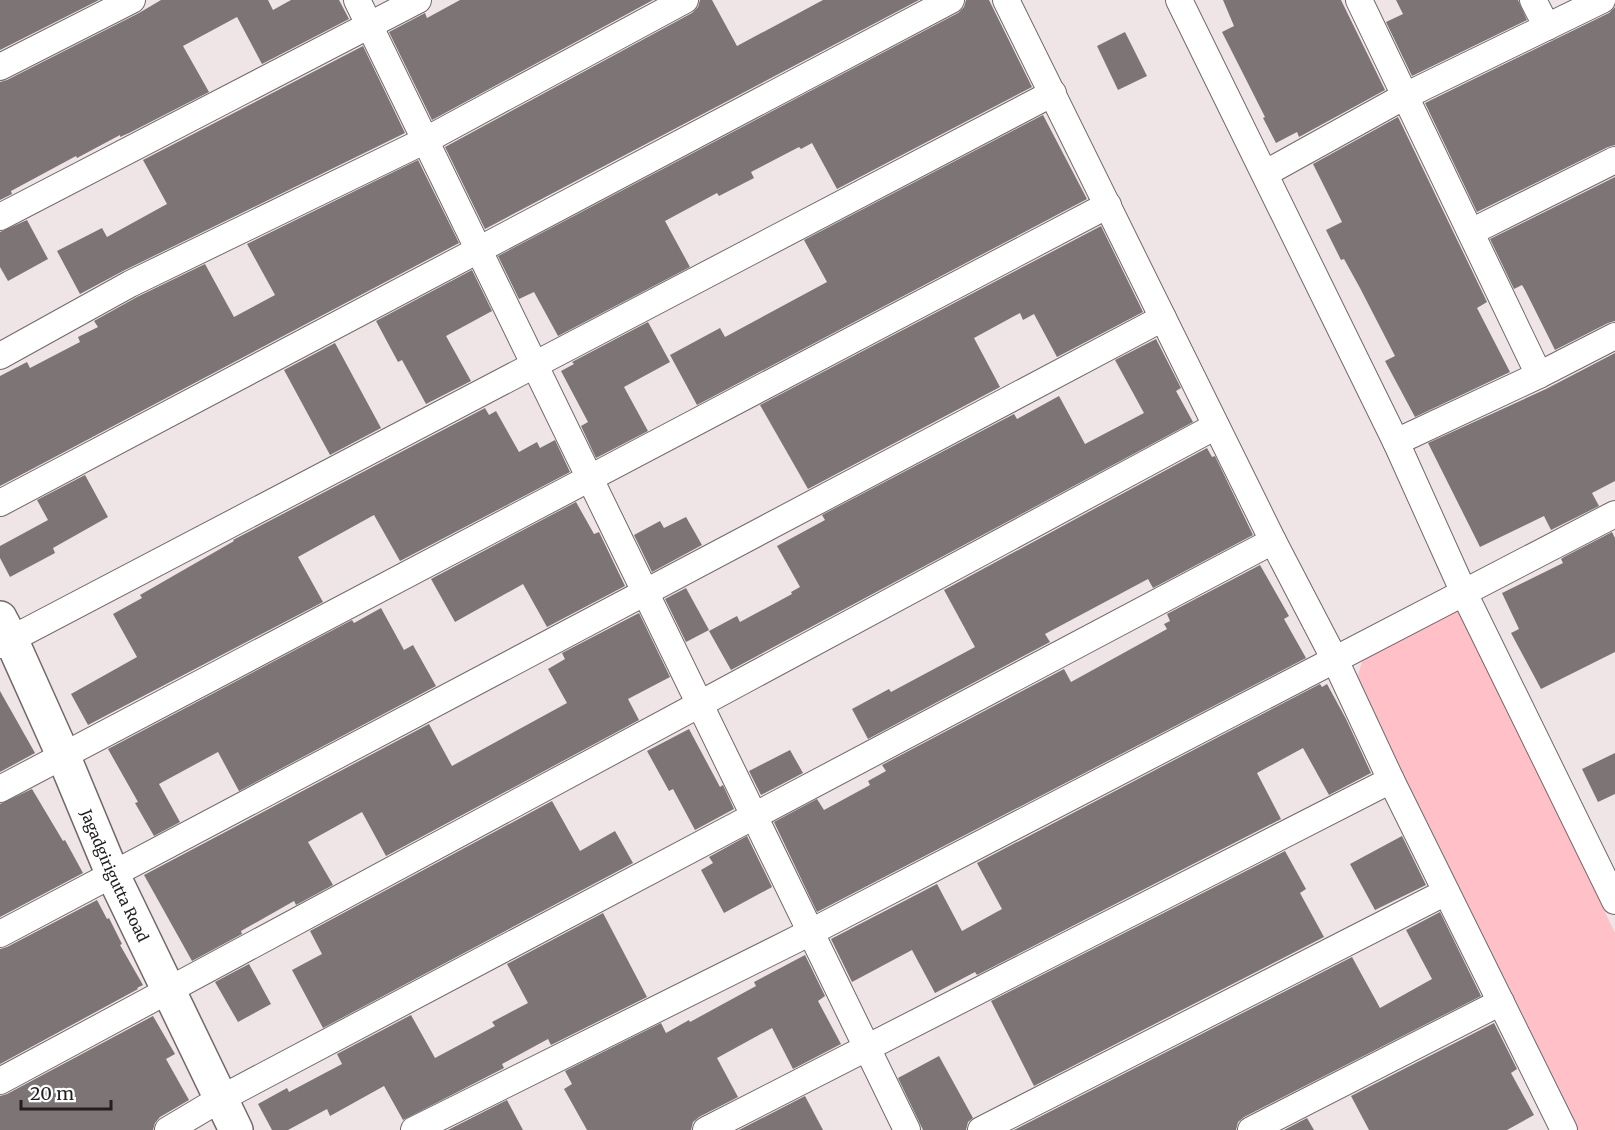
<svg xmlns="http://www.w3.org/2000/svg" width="1615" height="1130" font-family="Merriweather,serif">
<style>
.green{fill:#ffc0c8}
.building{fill:#7d7475}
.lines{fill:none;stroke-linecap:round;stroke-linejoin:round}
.street-casing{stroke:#716869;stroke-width:28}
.secondary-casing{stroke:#716869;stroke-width:36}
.street{stroke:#fff;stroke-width:26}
.secondary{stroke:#fff;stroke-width:33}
.labels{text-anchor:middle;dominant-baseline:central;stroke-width:5;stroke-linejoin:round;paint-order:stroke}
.street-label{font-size:15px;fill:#231f1f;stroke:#fff}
</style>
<rect width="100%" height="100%" fill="#efe5e6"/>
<polygon class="green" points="1457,605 1615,933 1615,1130 1574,1130 1355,685 1364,655"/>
<g class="building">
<polygon points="0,0 99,0 0,50"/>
<polygon points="161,0 268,0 273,10 291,0 339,0 349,19 262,64 237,17 183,46 209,92 129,133 120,137 120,135 77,158 76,156 11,191 12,194 0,200 0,82 7,80 139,13"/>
<polygon points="460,0 653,0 432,120 389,32 425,13 427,18"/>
<polygon points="700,0 712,0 737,46 823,0 919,0 485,229 445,147 692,13 698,7"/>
<polygon points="966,0 989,0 1032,87 837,189 812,143 801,149 799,147 751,172 754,178 719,196 717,193 665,221 690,267 558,336 534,292 519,299 498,256 958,13 964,7"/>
<polygon points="1223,0 1341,0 1385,90 1299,137 1297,132 1276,143 1263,118 1265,117 1222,32 1234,26"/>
<polygon points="1396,0 1518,0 1527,20 1412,76 1386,22 1403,14"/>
<polygon points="1615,7 1615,145 1608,147 1477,212 1425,103 1609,13"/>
<polygon points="1125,32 1147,76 1118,90 1097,46"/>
<polygon points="363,46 405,133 123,271 80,294 57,251 102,228 107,237 167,204 143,160"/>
<polygon points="1043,115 1087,199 697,405 670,355 720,328 725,337 827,282 804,240"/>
<polygon points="1398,117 1487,302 1477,308 1510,372 1415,417 1385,361 1395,356 1360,288 1344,259 1341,260 1326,230 1342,222 1313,164"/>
<polygon points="418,160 459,243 0,486 0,376 27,362 30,368 80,342 78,337 98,327 94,321 137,297 205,264 234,317 275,295 247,244"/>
<polygon points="1615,177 1615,321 1608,323 1555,350 1525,290 1522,285 1514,289 1490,239"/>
<polygon points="27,220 48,259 8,281 0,267 0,232"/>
<polygon points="1101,226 1143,312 1057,357 1034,314 1023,320 1020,313 974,338 1000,387 808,489 760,405"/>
<polygon points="472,270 492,311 446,336 471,381 426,404 402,360 398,362 376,321"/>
<polygon points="648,322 670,362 624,387 648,431 596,458 581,426 588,422 561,371 574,364 572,362"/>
<polygon points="1156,339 1181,388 1176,391 1193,422 731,670 709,631 737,616 740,622 792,594 791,592 800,587 777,546 825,520 822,515 1014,414 1017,419 1059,396 1085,444 1144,413 1115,360"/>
<polygon points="335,343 381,428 330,455 284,370"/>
<polygon points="1615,353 1615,481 1592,493 1599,506 1551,530 1544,516 1480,547 1428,443 1546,389"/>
<polygon points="485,408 489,415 496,411 519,452 537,442 540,448 555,440 570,472 400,561 374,515 298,557 323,602 88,725 71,694 137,657 113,614 142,598 140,595 234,541 233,540"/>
<polygon points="1207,448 1212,457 1215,456 1253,535 1153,588 1148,579 1045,634 1050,642 868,739 852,709 889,689 891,692 975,647 944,590"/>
<polygon points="85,475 108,517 53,548 55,553 10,577 0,558 0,546 48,520 37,500"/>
<polygon points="576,502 594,534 599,532 625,586 547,627 523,584 455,622 431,579"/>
<polygon points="686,517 702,545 652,572 634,535 660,521 664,528"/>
<polygon points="1612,532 1615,538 1615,652 1541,689 1511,633 1519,629 1502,593 1563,563 1561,559 1564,557"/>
<polygon points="1260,565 1289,616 1284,619 1306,658 817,912 774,822 817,799 824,810 870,785 868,781 886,771 882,765 1064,669 1071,682 1167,629 1164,624 1170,621 1167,614"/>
<polygon points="686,588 709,630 686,642 665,599"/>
<polygon points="381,608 404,650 413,645 436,686 239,791 218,752 159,784 180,822 154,836 135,803 138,802 108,749 352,620 354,623"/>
<polygon points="639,613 670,677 628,699 639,720 386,856 362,812 308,842 333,885 296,905 294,901 241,931 242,934 192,961 144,875 429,724 452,766 567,703 548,669 565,659 562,653"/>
<polygon points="1320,684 1322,687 1327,684 1346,719 1371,773 1329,795 1303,748 1257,773 1281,819 977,975 975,972 935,993 912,950 852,982 831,939 937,884 962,931 1002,909 977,863"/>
<polygon points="0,691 35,753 0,772"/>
<polygon points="689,729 720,787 723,785 734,809 695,830 673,789 669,791 647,751"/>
<polygon points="790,750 803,773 761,795 749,771"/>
<polygon points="1615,753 1615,794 1598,802 1582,769"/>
<polygon points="32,789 63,841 65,840 83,873 0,917 0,804"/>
<polygon points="552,801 580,851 615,831 633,863 323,1028 292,970 322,954 310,931"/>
<polygon points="747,836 772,887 724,913 701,870 713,863 709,857"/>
<polygon points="1402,836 1426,885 1375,910 1350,864"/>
<polygon points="1285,851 1306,889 1300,893 1324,937 1034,1086 991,1001"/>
<polygon points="97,900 107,919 109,918 122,944 120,945 143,985 137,988 138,989 0,1064 0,949 7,947"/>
<polygon points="1440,912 1481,996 1244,1117 1238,1122 1236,1130 1014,1130 1352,957 1380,1008 1432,979 1406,930"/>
<polygon points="603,913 647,997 551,1045 548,1039 502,1064 504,1068 403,1120 384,1086 330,1116 327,1109 288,1130 272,1130 258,1104 287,1088 289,1092 342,1064 337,1054 411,1015 435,1058 495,1026 492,1022 528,1003 507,964"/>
<polygon points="805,955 825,996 818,1001 841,1044 793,1069 772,1028 717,1058 738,1097 699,1117 693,1122 691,1130 587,1130 564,1089 572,1084 565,1071 661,1023 666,1033 689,1020 690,1022 756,986 754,982"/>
<polygon points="249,964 271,1004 238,1022 215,982"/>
<polygon points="153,1016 175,1054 166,1059 189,1100 160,1117 155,1123 153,1130 0,1130 0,1096 7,1094"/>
<polygon points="1494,1023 1517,1069 1511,1073 1534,1115 1507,1130 1369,1130 1351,1096"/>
<polygon points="939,1056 973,1118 968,1122 966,1130 923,1130 898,1078"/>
<polygon points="805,1096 823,1130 739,1130"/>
<polygon points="507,1100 523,1130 448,1130"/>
<polygon points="1307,1118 1314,1130 1284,1130"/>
</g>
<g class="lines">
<defs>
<g id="street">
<polyline points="357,0 907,1130"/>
<polyline points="1006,0 1273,541 1335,660 1391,780 1564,1130"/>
<polyline points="1179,0 1396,442 1464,593 1615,901"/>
<polyline points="1359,0 1539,375"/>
<polyline points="1533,0 1547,27"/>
<polyline points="0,67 132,0"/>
<polyline points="1266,173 1405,96 1602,0"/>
<polyline points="0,217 418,0"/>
<polyline points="1471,232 1615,160"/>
<polyline points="0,356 130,284 426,140 685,0"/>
<polyline points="1396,442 1539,375 1615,336"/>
<polyline points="0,503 951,0"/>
<polyline points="0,645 1053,93"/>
<polyline points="0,789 1108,205"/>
<polyline points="0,934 1163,318"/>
<polyline points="0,1081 1216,426"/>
<polyline points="168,1130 220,1099 1273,541"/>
<polyline points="414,1130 811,932 1615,514"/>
<polyline points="706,1130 1391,780"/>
<polyline points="981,1130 1446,892"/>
<polyline points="1251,1130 1501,1002"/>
</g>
<g id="secondary">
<path id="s1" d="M 0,618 L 11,639 L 63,755 L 112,873 L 236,1130"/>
</g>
</defs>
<use href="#street" class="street-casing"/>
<use href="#secondary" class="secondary-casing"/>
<use href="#street" class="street"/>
<use href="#secondary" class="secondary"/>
</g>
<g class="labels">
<g class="street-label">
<text stroke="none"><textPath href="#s1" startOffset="282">Jagadgirigutta Road</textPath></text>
</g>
</g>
<path d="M21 1100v9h90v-9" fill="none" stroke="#231f1f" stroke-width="3"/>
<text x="30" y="1100" font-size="18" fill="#231f1f" stroke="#ffffff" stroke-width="4.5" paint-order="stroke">20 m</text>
</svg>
